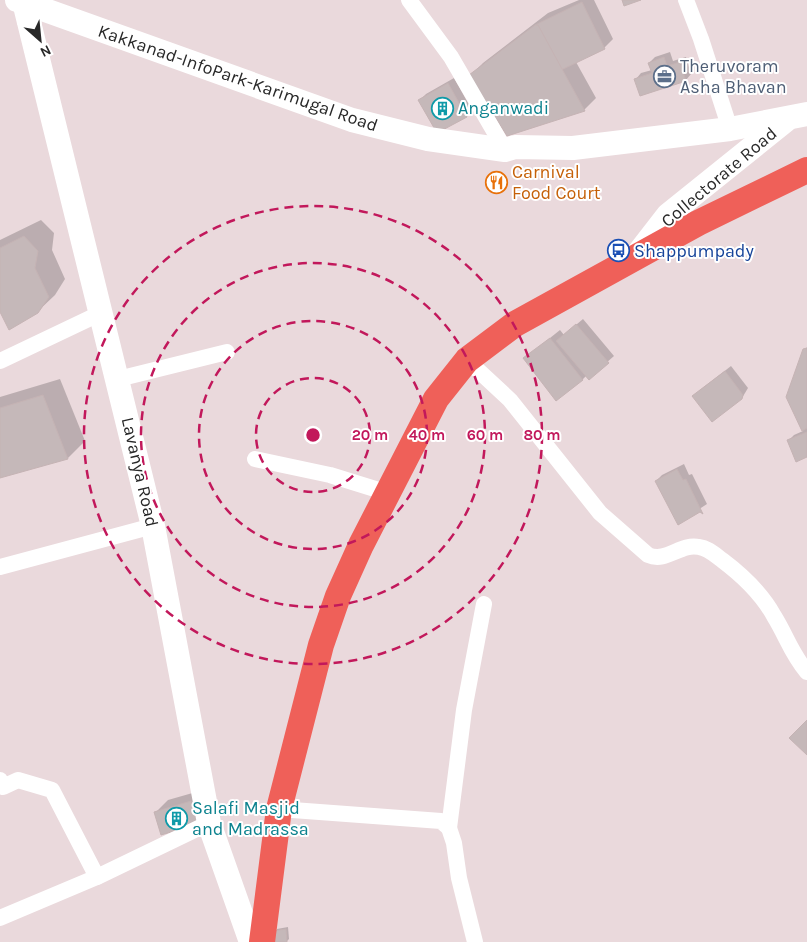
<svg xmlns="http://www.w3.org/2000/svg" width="807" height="942" font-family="Karla,sans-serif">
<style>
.shadow{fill:#0003}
.building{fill:#c5b8b9;stroke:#c5b3b4}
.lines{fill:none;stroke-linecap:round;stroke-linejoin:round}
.street{stroke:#fff;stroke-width:16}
.secondary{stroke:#fff;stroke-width:24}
.primary{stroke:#ef6059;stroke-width:26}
.ring{fill:none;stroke:#c2185b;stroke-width:2.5;stroke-dasharray:9 6}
.labels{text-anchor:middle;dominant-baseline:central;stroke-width:4;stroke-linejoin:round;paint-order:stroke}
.service-label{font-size:18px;fill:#4e5e75;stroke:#fff;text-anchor:start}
.street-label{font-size:18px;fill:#282828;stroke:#fff}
.culture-label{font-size:18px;fill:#0d838f;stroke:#fff;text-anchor:start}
.food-label{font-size:18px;fill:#c56008;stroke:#fff;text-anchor:start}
.transit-label{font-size:18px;fill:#164399;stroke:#fff;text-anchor:start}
.centre{fill:#c2185b;stroke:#fff;stroke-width:2.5}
.ring-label{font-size:15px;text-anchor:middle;font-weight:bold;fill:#c2185b;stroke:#fff;stroke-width:4;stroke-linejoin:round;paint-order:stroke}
</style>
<rect width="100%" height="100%" fill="#ead9dc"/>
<g class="shadow">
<polygon points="579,0 594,0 613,39 604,48 576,62 596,98 584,110 471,75 483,63 548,13"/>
<polygon points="670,52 673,61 686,57 691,74 686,80 636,79 641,73 652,70 649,63 655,57"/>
<polygon points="454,78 472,110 466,116 420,100 426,94"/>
<polygon points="41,220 54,233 52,250 65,279 55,295 37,312 0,309 0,240"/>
<polygon points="583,319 614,356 589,378 587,375 582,380 525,358 560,330 564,335"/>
<polygon points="807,347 807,456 788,441 794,435 803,431 787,397"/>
<polygon points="731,366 748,388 742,398 699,391"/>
<polygon points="60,379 85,441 68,458 0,477 0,397"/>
<polygon points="684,464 689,475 692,474 707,504 678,523 656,481 662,475"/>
<polygon points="203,790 197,823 156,812 168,800"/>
<polygon points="288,927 289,939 286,942 275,942 277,929"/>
</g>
<g class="building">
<polygon points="622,0 641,0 624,6"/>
<polygon points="582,2 605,49 557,72 535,25"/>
<polygon points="535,25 538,25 585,111 507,136 469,75"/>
<polygon points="664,57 667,66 680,62 686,81 640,96 634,79 652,73 648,63"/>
<polygon points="448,83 467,117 437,133 418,100"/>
<polygon points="24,236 38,251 35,268 49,297 38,313 9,330 0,312 0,248"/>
<polygon points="576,324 609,363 589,380 556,341"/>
<polygon points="550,338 583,380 556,401 523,358"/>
<polygon points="807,348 807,428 802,431 786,397 803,349"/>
<polygon points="725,371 743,395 742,399 712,422 692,396"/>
<polygon points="43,395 68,459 0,478 0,408"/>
<polygon points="807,432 807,457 796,462 787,440"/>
<polygon points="677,469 683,480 686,479 703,514 700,512 678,525 655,481"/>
<polygon points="807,720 807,755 789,738"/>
<polygon points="191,801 198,824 161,835 154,812"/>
<polygon points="286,929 287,942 274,942 273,931"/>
</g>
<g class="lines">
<g class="street">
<polyline points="409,0 451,57 505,150"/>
<polyline points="686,0 701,39 730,129"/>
<path d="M 467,360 L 510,400 L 600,513 L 648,555 C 667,563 680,543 699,547 C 708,548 715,555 722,560 C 742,575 762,594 774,616 C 787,637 791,653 807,672"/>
<polyline points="0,361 101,313"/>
<polyline points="118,379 227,352"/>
<polyline points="255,459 330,475 388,493"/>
<polyline points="0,567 153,526"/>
<polyline points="0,780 3,787 18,780 52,790 97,877"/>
<polyline points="279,809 441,821 449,828 454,843 459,878 475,942"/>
<polyline points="449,828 464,710 484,604"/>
<polyline points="0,918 97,877 209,823"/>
</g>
<g class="secondary">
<polyline points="17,0 352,120 428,139 505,150 515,147 573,148 730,129 807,114"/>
<polyline points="24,2 153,526 209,823 251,942"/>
<polyline points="637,255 668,215 785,121"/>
</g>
<polyline class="primary" points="262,942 279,809 321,645 338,596 361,545 436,399 467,360 515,324 698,223 807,170"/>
</g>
<g class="ring">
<circle cx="313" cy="435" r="57"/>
<circle cx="313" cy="435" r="114"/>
<circle cx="313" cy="435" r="172"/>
<circle cx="313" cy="435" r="229"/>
</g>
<defs>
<symbol id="office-ring" viewBox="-11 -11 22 22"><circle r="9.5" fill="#fff" stroke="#5c6f8a" stroke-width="1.5"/><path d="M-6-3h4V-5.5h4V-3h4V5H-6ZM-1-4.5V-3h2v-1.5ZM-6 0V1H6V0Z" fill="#5c6f8a"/></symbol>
<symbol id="building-ring" viewBox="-11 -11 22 22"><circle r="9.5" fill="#fff" stroke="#0f9aa8" stroke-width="1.5"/><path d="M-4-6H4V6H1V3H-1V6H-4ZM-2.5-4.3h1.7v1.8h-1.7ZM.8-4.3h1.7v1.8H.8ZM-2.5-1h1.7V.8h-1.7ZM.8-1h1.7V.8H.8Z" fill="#0f9aa8"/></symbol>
<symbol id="restaurant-ring" viewBox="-11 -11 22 22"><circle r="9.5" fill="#fff" stroke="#e8710a" stroke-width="1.5"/><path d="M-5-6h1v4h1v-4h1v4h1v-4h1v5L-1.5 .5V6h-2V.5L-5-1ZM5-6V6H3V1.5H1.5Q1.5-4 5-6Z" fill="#e8710a"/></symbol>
<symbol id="bus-ring" viewBox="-11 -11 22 22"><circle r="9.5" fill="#fff" stroke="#1a4fb4" stroke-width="1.5"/><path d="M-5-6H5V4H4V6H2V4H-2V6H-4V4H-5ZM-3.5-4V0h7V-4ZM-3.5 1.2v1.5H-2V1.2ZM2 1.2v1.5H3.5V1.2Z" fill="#1a4fb4"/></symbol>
</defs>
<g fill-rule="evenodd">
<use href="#office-ring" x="652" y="64" width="25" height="25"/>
<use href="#building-ring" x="430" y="96" width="25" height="25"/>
<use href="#restaurant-ring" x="484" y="170" width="25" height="25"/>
<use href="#bus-ring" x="606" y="238" width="25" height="25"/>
<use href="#building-ring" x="164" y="806" width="25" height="25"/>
</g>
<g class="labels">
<g class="service-label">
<text x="680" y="66">Theruvoram<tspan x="680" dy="21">Asha Bhavan</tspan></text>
</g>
<g class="street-label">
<text transform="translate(238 78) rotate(19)">Kakkanad-InfoPark-Karimugal Road</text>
<text transform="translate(719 177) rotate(-40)">Collectorate Road</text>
<text transform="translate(140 472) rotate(77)">Lavanya Road</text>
</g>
<g class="culture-label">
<text x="458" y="108">Anganwadi</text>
<text x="192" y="808">Salafi Masjid<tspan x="192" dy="21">and Madrassa</tspan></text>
</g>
<g class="food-label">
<text x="512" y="172">Carnival<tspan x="512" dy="21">Food Court</tspan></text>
</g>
<g class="transit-label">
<text x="634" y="251">Shappumpady</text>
</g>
</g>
<circle cx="313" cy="435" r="8" class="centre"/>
<g class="ring-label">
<text x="370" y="440">20 m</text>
<text x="427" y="440">40 m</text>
<text x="485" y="440">60 m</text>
<text x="542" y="440">80 m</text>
</g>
<g transform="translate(40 40) rotate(153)" stroke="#ffffff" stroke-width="4" paint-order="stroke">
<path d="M0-4L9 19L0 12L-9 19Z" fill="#282828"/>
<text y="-8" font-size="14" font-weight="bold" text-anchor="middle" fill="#282828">N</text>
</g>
</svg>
